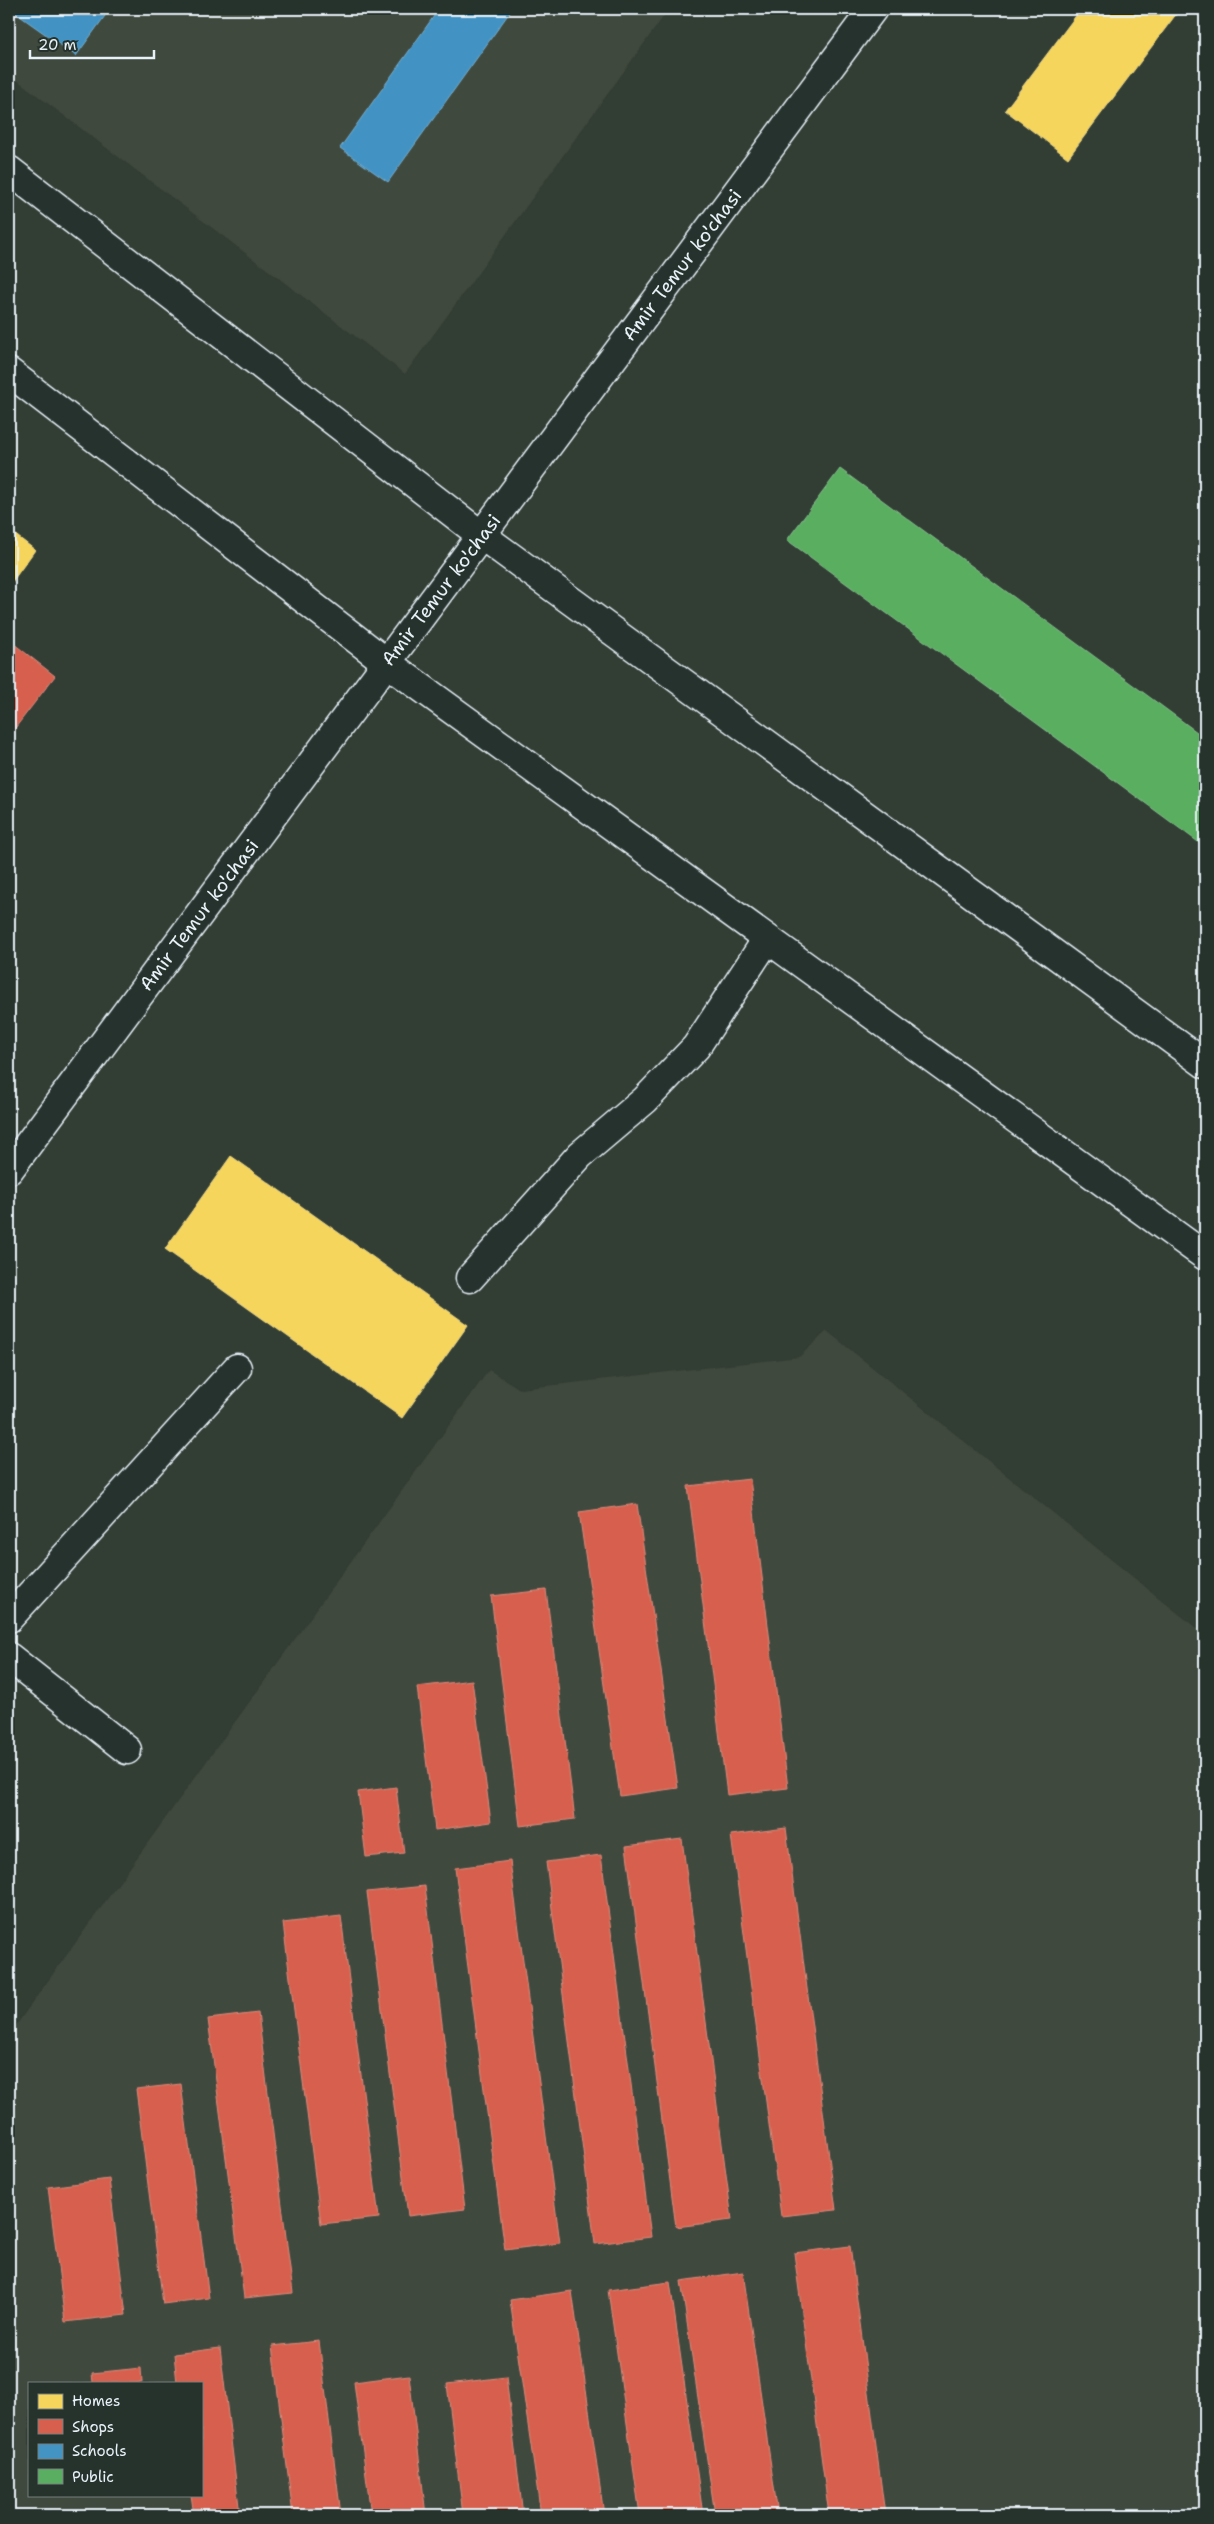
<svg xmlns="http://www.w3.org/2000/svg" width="1214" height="2524" font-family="'Shantell Sans',sans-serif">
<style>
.built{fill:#41483c;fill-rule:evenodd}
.homes{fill:#f6d55c;stroke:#f2dd8b}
.shops{fill:#d6604d;stroke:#db8c80}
.schools{fill:#4393c3;stroke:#74afd3}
.public{fill:#5aae61;stroke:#85c28e}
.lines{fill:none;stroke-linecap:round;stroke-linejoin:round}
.minor-casing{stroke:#e8f1f8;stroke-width:31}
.major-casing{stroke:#e8f1f8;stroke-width:31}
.minor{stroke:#26332d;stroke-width:28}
.major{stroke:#26332d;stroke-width:28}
.labels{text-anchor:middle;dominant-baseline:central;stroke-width:5;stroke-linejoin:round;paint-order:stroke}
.street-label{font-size:19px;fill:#e8f1f8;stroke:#26332d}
</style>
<rect width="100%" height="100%" fill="#323d34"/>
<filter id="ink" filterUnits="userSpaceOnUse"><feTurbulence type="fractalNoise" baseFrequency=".02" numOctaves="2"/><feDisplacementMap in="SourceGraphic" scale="10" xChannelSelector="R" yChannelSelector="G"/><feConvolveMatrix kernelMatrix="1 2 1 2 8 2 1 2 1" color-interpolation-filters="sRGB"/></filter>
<g filter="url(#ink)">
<g class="built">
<polygon points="9,9 669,9 405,374 9,74"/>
<path d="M 827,1331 L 1205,1635 L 1205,2515 L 9,2515 L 9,2035 L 489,1370 L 520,1389 L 799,1357 ZM 29,2383 L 201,2383 L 201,2495 L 29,2495 Z"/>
</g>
<g class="homes">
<polygon points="1081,9 1180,9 1068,158 1005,110"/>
<polygon points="9,530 35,550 9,586"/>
<polygon points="231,1156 468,1325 402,1418 165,1249"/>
</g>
<g class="shops">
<polygon points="9,640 55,676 9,736"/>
<polygon points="750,1479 788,1788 727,1795 688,1486"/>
<polygon points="637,1504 678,1788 620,1796 579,1512"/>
<polygon points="546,1590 575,1819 520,1826 491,1596"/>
<polygon points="472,1680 491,1822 435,1830 417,1687"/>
<polygon points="396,1787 404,1853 366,1857 358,1792"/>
<polygon points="786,1828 836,2210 781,2216 731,1835"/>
<polygon points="682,1839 732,2220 676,2227 626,1846"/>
<polygon points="601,1855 651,2237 595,2244 546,1862"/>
<polygon points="510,1861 560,2243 505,2250 455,1868"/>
<polygon points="425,1886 465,2209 408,2216 367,1892"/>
<polygon points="341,1916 379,2218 321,2224 283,1923"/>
<polygon points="258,2013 293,2293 244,2298 208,2019"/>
<polygon points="181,2084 209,2298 163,2304 136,2089"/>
<polygon points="109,2179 126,2315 65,2322 48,2187"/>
<polygon points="850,2246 885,2515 829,2515 794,2253"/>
<polygon points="743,2272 778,2515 715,2515 681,2281"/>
<polygon points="670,2282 703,2515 640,2515 608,2290"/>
<polygon points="572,2291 604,2515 541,2515 510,2300"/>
<polygon points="319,2341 341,2515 293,2515 272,2346"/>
<polygon points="220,2348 240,2515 194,2515 191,2495 201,2495 201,2383 177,2383 174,2354"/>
<polygon points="141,2368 142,2383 93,2383 92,2373"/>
<polygon points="409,2375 426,2515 371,2515 354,2382"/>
<polygon points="506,2377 523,2515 463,2515 447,2384"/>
</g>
<g class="schools">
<polygon points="10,9 110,9 76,56"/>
<polygon points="439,9 512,9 388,182 340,148"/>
</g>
<polygon class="public" points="840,469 1205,738 1205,847 787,540"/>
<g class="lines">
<defs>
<g id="minor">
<polyline points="9,170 481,535 1205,1064"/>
<polyline points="9,372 386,662 1205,1256"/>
<polyline points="470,1278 580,1155 645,1100 696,1047 767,939"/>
<polyline points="9,1618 237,1368"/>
<polyline points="9,1657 127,1750"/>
</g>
<polyline id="major" points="9,1170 873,9"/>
</defs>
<use href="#minor" class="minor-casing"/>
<use href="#major" class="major-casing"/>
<use href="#minor" class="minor"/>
<use href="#major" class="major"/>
</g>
</g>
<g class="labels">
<g class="street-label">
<text transform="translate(682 265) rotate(-53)">Amir Temur ko'chasi</text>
<text transform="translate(441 590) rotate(-53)">Amir Temur ko'chasi</text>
<text transform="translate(199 915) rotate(-53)">Amir Temur ko'chasi</text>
</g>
</g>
<rect width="1214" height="2524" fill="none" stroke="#26332d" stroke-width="30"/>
<rect x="15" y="15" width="1184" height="2494" fill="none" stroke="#e8f1f8" stroke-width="2" filter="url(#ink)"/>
<rect x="28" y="2382" width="175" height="115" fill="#26332d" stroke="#747f7e"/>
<rect x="38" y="2394" width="25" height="15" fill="#f6d55c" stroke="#747f7e"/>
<text x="72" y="2406" font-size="15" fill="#e8f1f8">Homes</text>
<rect x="38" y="2419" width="25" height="15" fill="#d6604d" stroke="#747f7e"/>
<text x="72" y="2432" font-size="15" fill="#e8f1f8">Shops</text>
<rect x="38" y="2444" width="25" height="15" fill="#4393c3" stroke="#747f7e"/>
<text x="72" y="2456" font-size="15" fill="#e8f1f8">Schools</text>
<rect x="38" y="2469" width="25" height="15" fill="#5aae61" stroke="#747f7e"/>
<text x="72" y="2482" font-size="15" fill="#e8f1f8">Public</text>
<path d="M30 50v8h124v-8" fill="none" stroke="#e8f1f8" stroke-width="2.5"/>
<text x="38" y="50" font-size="15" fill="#e8f1f8" stroke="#26332d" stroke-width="4" paint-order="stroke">20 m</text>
</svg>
